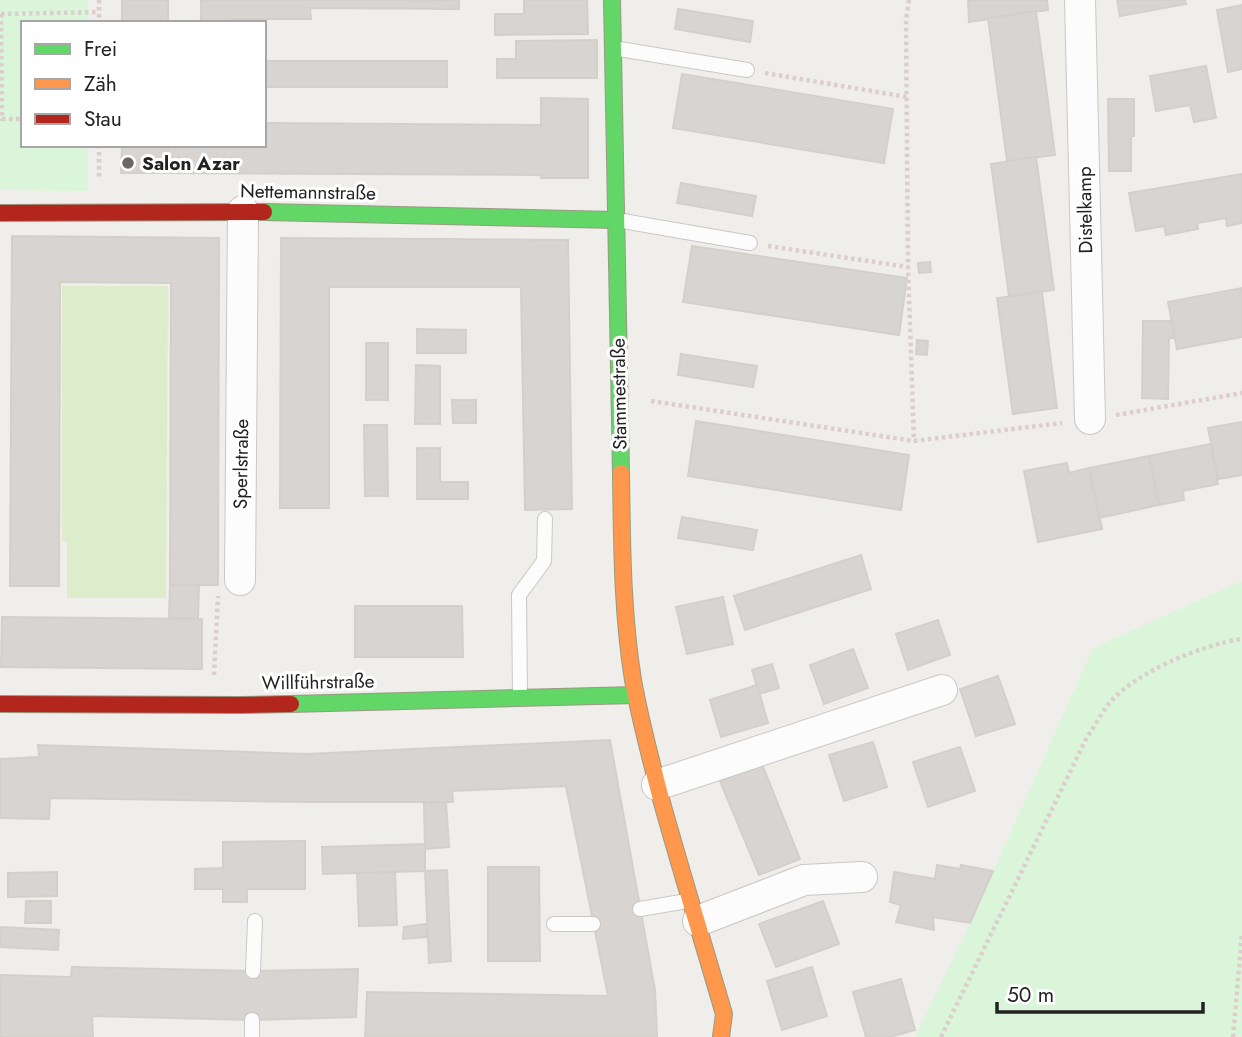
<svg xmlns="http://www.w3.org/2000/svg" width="1242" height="1037" font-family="Jost,sans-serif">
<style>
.grass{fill:#ddeccb}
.park{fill:#daf5da}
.building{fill:#d7d4d2;stroke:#d3d0cc;stroke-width:2}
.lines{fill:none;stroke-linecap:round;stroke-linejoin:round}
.lane-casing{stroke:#c9c8c7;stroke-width:16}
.street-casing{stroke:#c9c8c7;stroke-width:32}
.fast-casing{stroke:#999a82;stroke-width:18}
.slow-casing{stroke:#999a82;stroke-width:18}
.jam-casing{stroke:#999a82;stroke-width:18}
.path{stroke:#dccecd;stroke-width:4.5;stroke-dasharray:3.5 3.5;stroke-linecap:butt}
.lane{stroke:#fdfcfc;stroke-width:14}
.street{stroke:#fdfcfc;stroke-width:30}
.fast{stroke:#63d668;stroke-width:16}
.slow{stroke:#ff974d;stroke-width:16}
.jam{stroke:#b3261e;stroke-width:16}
.poi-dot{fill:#6a6968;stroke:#fff;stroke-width:2.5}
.labels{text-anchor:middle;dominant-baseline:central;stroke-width:6;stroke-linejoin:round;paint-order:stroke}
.poi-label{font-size:19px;font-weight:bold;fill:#222;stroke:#fff;text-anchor:start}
.street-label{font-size:19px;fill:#222;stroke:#fff}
</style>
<rect width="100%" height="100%" fill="#f0eeeb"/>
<polygon class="grass" points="62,286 168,286 166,598 67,598 67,542 62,542"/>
<g class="park">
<polygon points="0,0 88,0 89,23 23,23 23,145 88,145 88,191 0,190"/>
<polygon points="1242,581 1242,1037 915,1037 970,923 1093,648"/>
</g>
<g class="building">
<rect x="122" y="0" width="46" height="23"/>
<polygon points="201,0 459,0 459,9 310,8 311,19 227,19 227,23 201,23"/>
<polygon points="524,0 587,0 588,34 495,35 495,14 524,14"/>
<polygon points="968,0 1047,0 1048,10 969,22"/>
<polygon points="1117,0 1185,0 1186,4 1120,16"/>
<polygon points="1242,5 1242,69 1228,72 1217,10"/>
<polygon points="678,9 753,21 750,42 675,29"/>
<polygon points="1036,11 1055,155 1007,161 988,18"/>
<polygon points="597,40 597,78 497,78 497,59 516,59 516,41"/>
<rect x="264" y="61" width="183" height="26"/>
<polygon points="1206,66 1216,118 1194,122 1190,105 1156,111 1150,76"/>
<polygon points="682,74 893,109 884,163 673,128"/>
<polygon points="541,98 588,99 588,178 541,178 541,175 167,173 168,145 264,145 264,123 541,125"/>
<polygon points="1108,99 1134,99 1134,136 1131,136 1131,171 1109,171"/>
<polygon points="122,145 168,145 167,173 121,173"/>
<polygon points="1036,157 1054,290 1009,296 991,164"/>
<polygon points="1242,174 1242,223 1227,226 1226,218 1197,223 1198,229 1166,235 1164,226 1136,231 1129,193"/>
<polygon points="681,183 756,196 752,216 677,203"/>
<polygon points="12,236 219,238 218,585 170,585 171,283 60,282 59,586 10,586"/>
<polygon points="281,238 568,240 572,509 525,510 521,287 329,287 329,508 280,508"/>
<polygon points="692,246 907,278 899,335 683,302"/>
<polygon points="930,262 931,272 919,273 918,263"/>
<polygon points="1242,288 1242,337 1177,349 1168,302"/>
<polygon points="1042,292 1057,408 1013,414 997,298"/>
<polygon points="1143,321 1172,321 1175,338 1169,338 1168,399 1142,398"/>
<polygon points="417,329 466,330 466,353 417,353"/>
<polygon points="917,340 928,341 927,355 916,354"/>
<rect x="366" y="343" width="22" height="57"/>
<polygon points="681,354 757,366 753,387 678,375"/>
<polygon points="416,365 440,366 440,424 415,424"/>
<polygon points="452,400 476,400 476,423 453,423"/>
<polygon points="696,421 909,455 901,510 688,476"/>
<polygon points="1242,422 1242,475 1218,479 1208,428"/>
<polygon points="364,425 387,425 388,496 365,496"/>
<polygon points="1211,444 1218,484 1183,491 1184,500 1159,505 1149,456"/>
<polygon points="417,448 440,448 440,482 468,482 468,499 417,499"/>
<polygon points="1149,456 1159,505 1099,518 1089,468"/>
<polygon points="1067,463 1069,473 1089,468 1102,529 1038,542 1024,471"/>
<polygon points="682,517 757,530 753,550 678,538"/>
<polygon points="861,555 871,589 745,630 734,596"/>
<polygon points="170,585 199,585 198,618 169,618"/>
<polygon points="723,597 733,644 687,654 676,607"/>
<polygon points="355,606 462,606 463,657 355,657"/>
<polygon points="2,617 202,619 202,669 1,667"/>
<polygon points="938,620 950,655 908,670 896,634"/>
<polygon points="853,649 868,688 824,704 810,665"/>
<polygon points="772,664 779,688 759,694 752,670"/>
<polygon points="998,676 1015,724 976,736 960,689"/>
<polygon points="757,685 768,723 721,737 710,700"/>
<polygon points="610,740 655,990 657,1037 365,1037 367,992 608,996 566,786 452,791 453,802 308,802 50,798 49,819 0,818 0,759 39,757 38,745 307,754"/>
<polygon points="873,742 887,787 844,801 829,755"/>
<polygon points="960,747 975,791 928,807 913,762"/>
<polygon points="762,764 800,859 759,875 720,781"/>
<polygon points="446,802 449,847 425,849 424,803"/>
<polygon points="305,841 305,889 247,889 247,902 223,902 223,889 195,889 195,869 223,868 223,842"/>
<polygon points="425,844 425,871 323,874 322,847"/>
<polygon points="937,865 960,869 961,865 993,871 970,923 933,917 934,930 896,922 901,905 890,902 894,872 935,879"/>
<polygon points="488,867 539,867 540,961 488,961"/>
<polygon points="447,870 451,961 429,963 425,871"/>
<polygon points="57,872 57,896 8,897 8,873"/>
<polygon points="395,872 397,925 359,926 357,873"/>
<polygon points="26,901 51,901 51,923 25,923"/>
<polygon points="823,901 839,944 776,967 759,924"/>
<polygon points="427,924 427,937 403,939 404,927"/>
<polygon points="0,927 59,930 58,950 0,947"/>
<polygon points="72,967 253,971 358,969 356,1017 252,1020 92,1016 93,1037 0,1037 0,975 71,977"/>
<polygon points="812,967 827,1016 782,1030 767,981"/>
<polygon points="901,979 915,1030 890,1037 866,1037 853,992"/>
</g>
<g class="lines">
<defs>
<g id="lane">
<polyline points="613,48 747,70"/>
<polyline points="617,220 750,243"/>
<polyline points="520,696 519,595 544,561 545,519"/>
<polyline points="640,909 687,901"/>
<polyline points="554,924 593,924"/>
<polyline points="253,971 255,921"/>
<polyline points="252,1037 252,1020"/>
</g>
<g id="street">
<polyline points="1080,0 1090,419"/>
<polyline points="240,580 243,211"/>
<polyline points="657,785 942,690"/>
<polyline points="698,921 804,880 862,877"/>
</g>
<g id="fast">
<polyline points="612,0 621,473"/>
<polyline points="264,212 615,220"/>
<polyline points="291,704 636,695"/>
</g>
<path id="slow" d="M 621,473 C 622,542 622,612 633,680 C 640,720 651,760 661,799 C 681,871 703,942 724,1014 L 721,1037"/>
<g id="jam">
<polyline points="0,213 264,212"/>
<polyline points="0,704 240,705 291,704"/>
</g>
</defs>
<use href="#lane" class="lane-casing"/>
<use href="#street" class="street-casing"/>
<use href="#fast" class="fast-casing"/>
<use href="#slow" class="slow-casing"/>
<use href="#jam" class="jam-casing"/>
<g class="path">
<polyline points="99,0 99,23"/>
<polyline points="909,0 906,20 908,267 914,441"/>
<polyline points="1,14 2,119 23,119"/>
<polyline points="1,14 99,12"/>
<polyline points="765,73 907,97"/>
<polyline points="99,145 99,180"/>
<polyline points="768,246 908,267"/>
<polyline points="651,401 914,441 1062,423"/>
<polyline points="1116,415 1242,393"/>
<polyline points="214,675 218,596"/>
<path d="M 941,1037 L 1087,737 C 1095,726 1102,712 1111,701 C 1139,671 1201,645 1242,639"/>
<polyline points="1233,1037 1242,933"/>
</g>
<use href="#lane" class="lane"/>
<use href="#street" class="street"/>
<use href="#fast" class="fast"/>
<use href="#slow" class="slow"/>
<use href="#jam" class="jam"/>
</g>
<circle class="poi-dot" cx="128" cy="163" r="7"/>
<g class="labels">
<g class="poi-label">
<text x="142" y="163">Salon Azar</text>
</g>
<g class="street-label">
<text transform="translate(308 192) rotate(1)">Nettemannstraße</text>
<text transform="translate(1085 210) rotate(-91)">Distelkamp</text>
<text transform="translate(619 394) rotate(-91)">Stammestraße</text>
<text transform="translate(241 464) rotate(-89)">Sperlstraße</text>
<text transform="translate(318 682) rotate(-1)">Willführstraße</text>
</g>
</g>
<rect x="21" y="21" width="245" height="126" fill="#ffffff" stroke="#a7a7a7" stroke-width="2"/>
<rect x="35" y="44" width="35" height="10" fill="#63d668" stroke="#a7a7a7" stroke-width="2"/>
<text x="84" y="56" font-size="21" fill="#222222">Frei</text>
<rect x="35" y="79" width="35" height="10" fill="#ff974d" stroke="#a7a7a7" stroke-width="2"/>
<text x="84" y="91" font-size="21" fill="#222222">Zäh</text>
<rect x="35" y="114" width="35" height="10" fill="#b3261e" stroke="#a7a7a7" stroke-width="2"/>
<text x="84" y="126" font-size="21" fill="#222222">Stau</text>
<path d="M997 1002v10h206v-10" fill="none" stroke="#222222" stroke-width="3.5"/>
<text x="1007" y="1002" font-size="21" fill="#222222" stroke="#ffffff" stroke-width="5" paint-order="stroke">50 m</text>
</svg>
